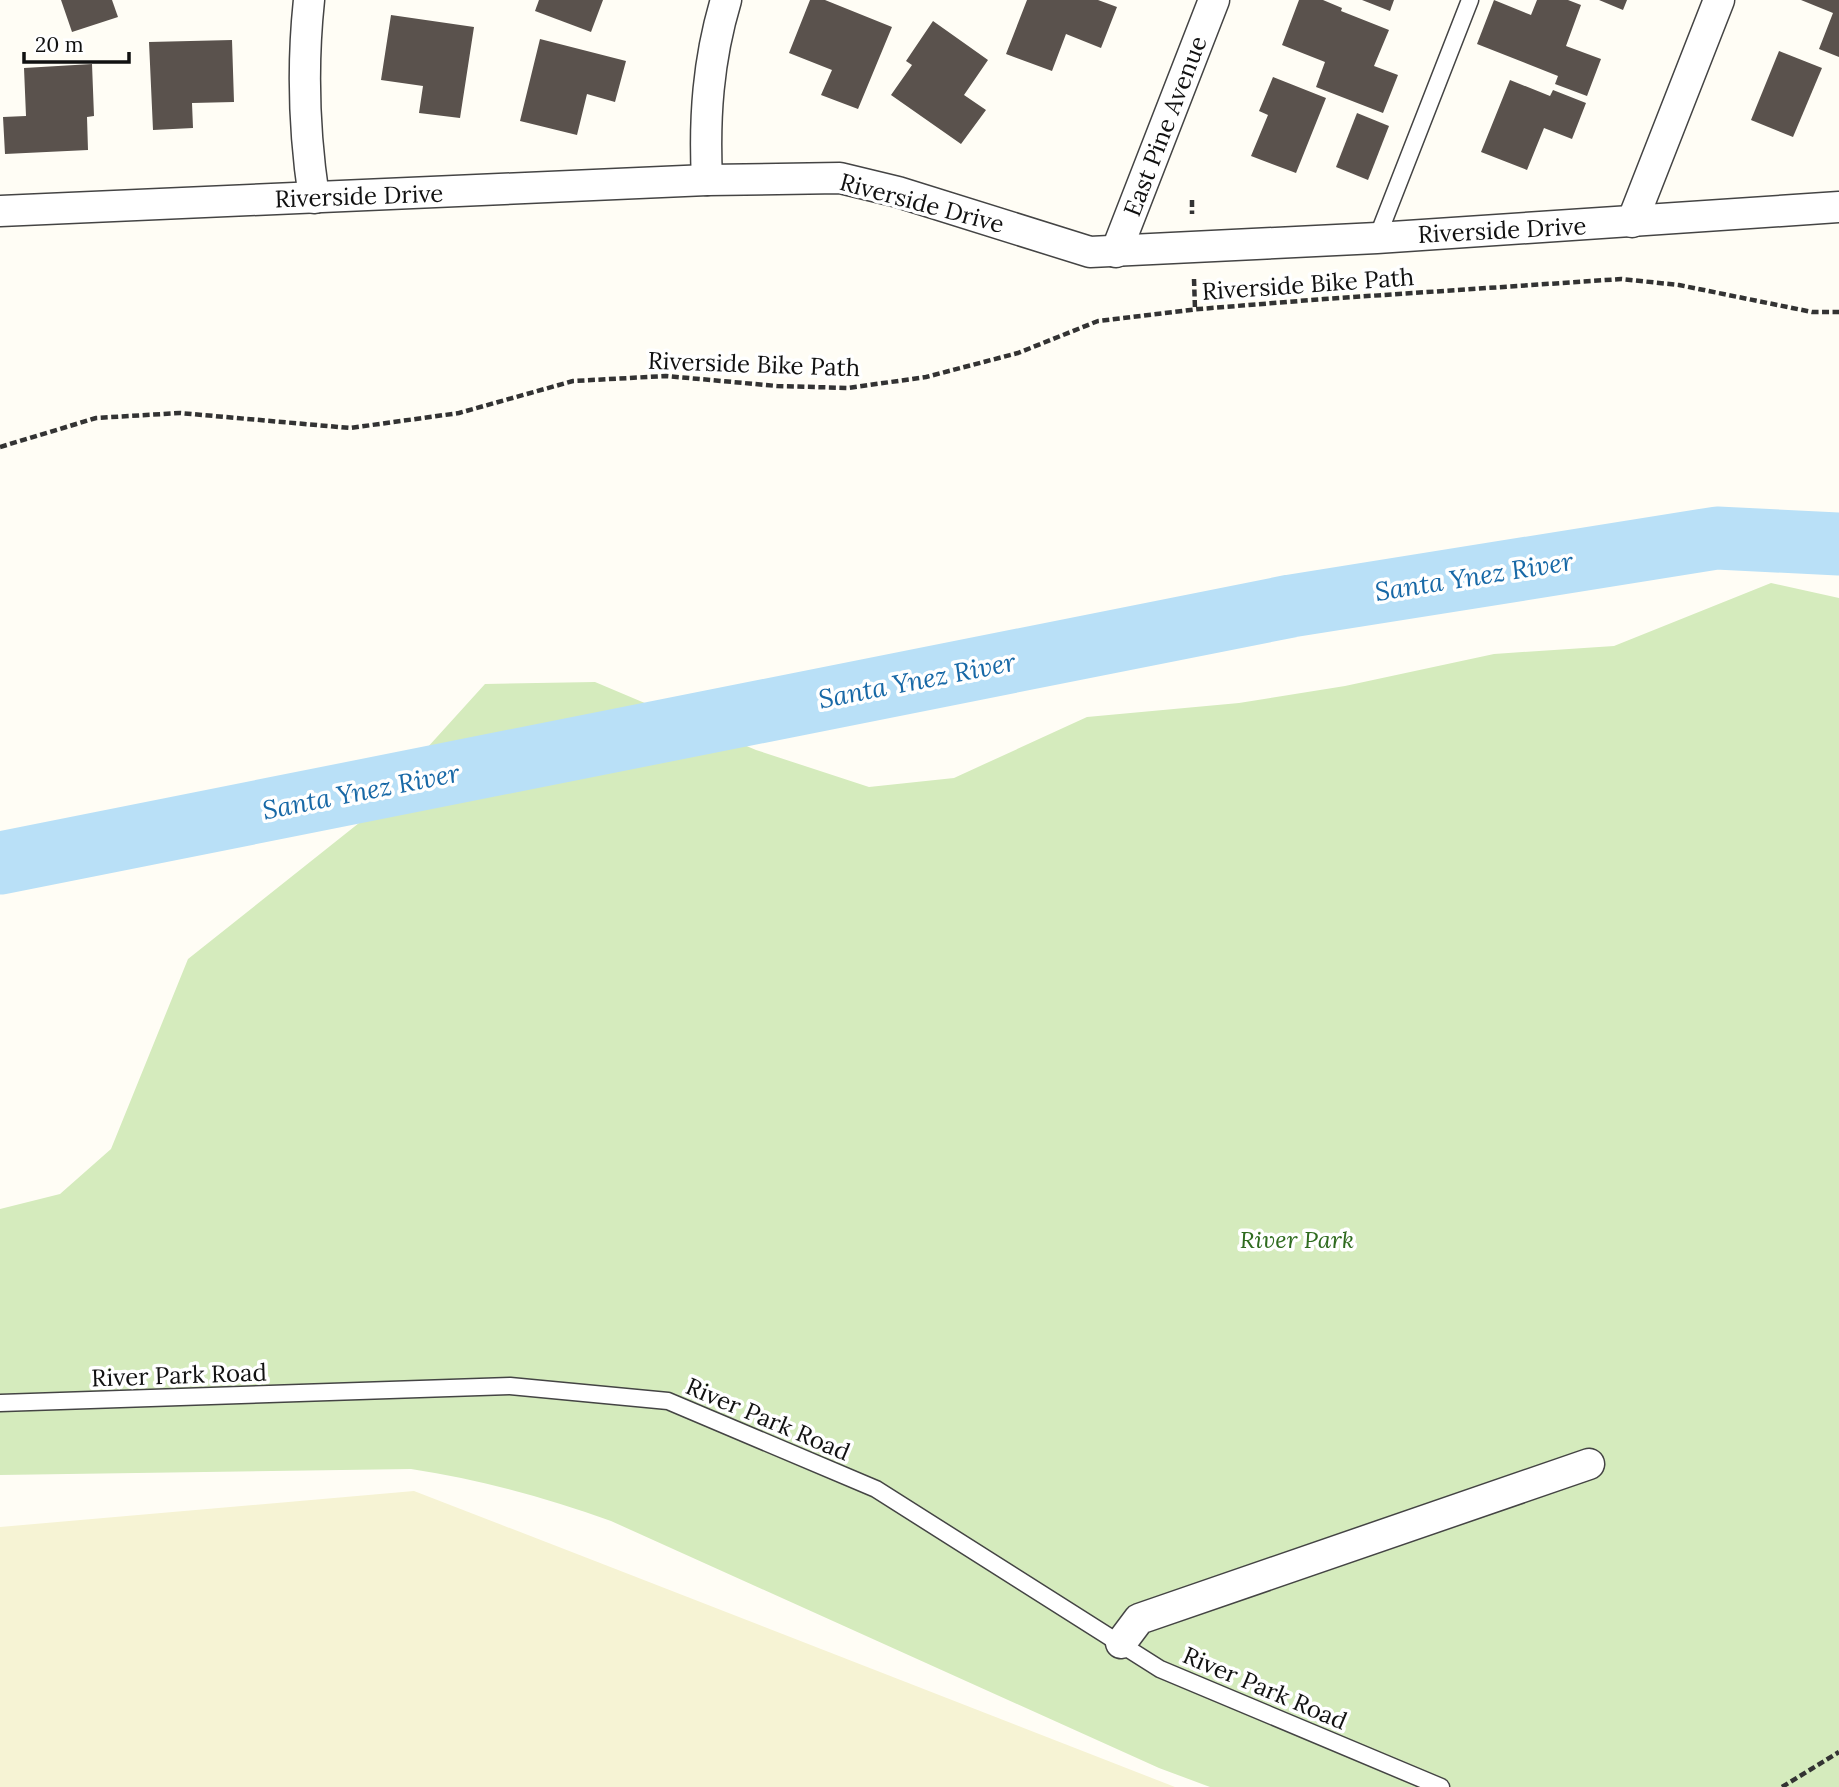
<svg xmlns="http://www.w3.org/2000/svg" width="1839" height="1787" font-family="Lora,serif">
<style>
.farmland{fill:#f6f3d4}
.green{fill:#d5ebbd}
.lines{fill:none;stroke-linecap:round;stroke-linejoin:round}
.river{stroke:#b9e0f7;stroke-width:63}
.building{fill:#5a524d}
.service-casing{stroke:#444;stroke-width:19}
.minor-casing{stroke:#444;stroke-width:33}
.path{stroke:#333;stroke-width:4.5;stroke-dasharray:7 3.5;stroke-linecap:butt}
.service{stroke:#fff;stroke-width:16}
.minor{stroke:#fff;stroke-width:30}
.labels{text-anchor:middle;dominant-baseline:central;stroke-width:7;stroke-linejoin:round;paint-order:stroke}
.street-label{font-size:24px;fill:#111;stroke:#fff}
.park-label{font-size:24px;font-style:italic;fill:#2f6b1f;stroke:#fff}
.water-label{font-size:26px;font-style:italic;fill:#1768a6;stroke:#fff}
</style>
<rect width="100%" height="100%" fill="#fffdf5"/>
<polygon class="farmland" points="414,1491 595,1561 1175,1787 0,1787 0,1527"/>
<path class="green" d="M 1771,583 L 1839,598 L 1839,1787 L 1210,1787 L 1159,1768 L 611,1521 C 545,1497 481,1480 411,1469 L 0,1475 L 0,1209 L 60,1194 L 111,1149 L 188,959 L 359,823 L 485,684 L 595,682 L 756,750 L 869,787 L 954,778 L 1087,717 L 1239,703 L 1345,686 L 1494,654 L 1614,646 Z"/>
<g class="lines">
<polyline class="river" points="0,863 1291,606 1717,538 1839,544"/>
</g>
<g class="building">
<polygon points="61,0 112,0 118,17 72,32"/>
<polygon points="539,0 603,0 591,32 535,11"/>
<polygon points="810,0 825,0 892,27 858,109 821,95 832,70 789,53"/>
<polygon points="1027,0 1098,0 1117,7 1101,48 1066,34 1052,71 1006,54"/>
<polygon points="1299,0 1323,0 1342,8 1341,11 1389,30 1374,66 1398,75 1383,113 1316,87 1325,62 1282,45"/>
<polygon points="1362,0 1394,0 1390,11"/>
<polygon points="1494,0 1531,15 1537,0 1568,0 1581,5 1566,46 1601,59 1587,96 1555,84 1558,76 1477,44"/>
<polygon points="1599,0 1627,0 1623,10"/>
<polygon points="1801,0 1839,0 1839,57 1819,49 1833,13"/>
<polygon points="391,15 474,27 460,118 419,113 423,86 381,80"/>
<polygon points="933,21 988,60 964,95 986,110 961,144 891,95 912,65 906,61"/>
<polygon points="540,39 626,61 615,102 587,94 577,135 520,121"/>
<polygon points="232,40 234,102 192,103 193,128 153,130 149,42"/>
<polygon points="1779,51 1822,68 1793,137 1751,120"/>
<polygon points="92,64 94,116 87,117 88,150 5,154 3,117 26,116 24,68"/>
<polygon points="1273,77 1326,98 1296,173 1251,156 1268,115 1259,111"/>
<polygon points="1510,80 1550,96 1553,90 1586,103 1572,139 1544,128 1527,170 1481,152"/>
<polygon points="1357,113 1389,126 1368,180 1336,167"/>
</g>
<g class="lines">
<defs>
<g id="service">
<polyline points="1377,238 1470,0"/>
<polyline points="0,1403 510,1386 668,1401 876,1489 1160,1669 1441,1787"/>
</g>
<g id="minor">
<path d="M 309,0 C 302,66 304,132 314,198"/>
<path d="M 707,180 C 704,118 708,60 726,0"/>
<polyline points="0,211 707,180 840,178 898,192 1090,252 1377,238 1839,207"/>
<polyline points="1632,222 1719,0"/>
<polyline points="1116,252 1214,0"/>
<polyline points="1121,1643 1139,1619 1589,1464"/>
</g>
</defs>
<use href="#service" class="service-casing"/>
<use href="#minor" class="minor-casing"/>
<g class="path">
<polyline points="1192,200 1192,214"/>
<polyline points="1194,279 1195,309"/>
<polyline points="0,447 96,418 180,413 350,428 459,413 573,381 666,376 777,386 848,388 926,377 1018,353 1098,321 1199,309 1324,299 1621,279 1679,285 1812,312 1839,312"/>
<polyline points="1782,1787 1839,1752"/>
</g>
<use href="#service" class="service"/>
<use href="#minor" class="minor"/>
</g>
<g class="labels">
<g class="street-label">
<text transform="translate(1165 126) rotate(-69)">East Pine Avenue</text>
<text transform="translate(359 196) rotate(-2)">Riverside Drive</text>
<text transform="translate(922 203) rotate(15)">Riverside Drive</text>
<text transform="translate(1502 230) rotate(-3)">Riverside Drive</text>
<text transform="translate(1308 284) rotate(-4)">Riverside Bike Path</text>
<text transform="translate(754 364) rotate(2)">Riverside Bike Path</text>
<text transform="translate(179 1375) rotate(-2)">River Park Road</text>
<text transform="translate(768 1419) rotate(23)">River Park Road</text>
<text transform="translate(1265 1688) rotate(23)">River Park Road</text>
</g>
<g class="park-label">
<text x="1297" y="1239">River Park</text>
</g>
<g class="water-label">
<text transform="translate(1474 576) rotate(-9)">Santa Ynez River</text>
<text transform="translate(917 680) rotate(-11)">Santa Ynez River</text>
<text transform="translate(361 791) rotate(-11)">Santa Ynez River</text>
</g>
</g>
<path d="M24 52v10h105v-10" fill="none" stroke="#111111" stroke-width="3.5"/>
<text x="35" y="52" font-size="21" fill="#111111" stroke="#ffffff" stroke-width="5" paint-order="stroke">20 m</text>
</svg>
